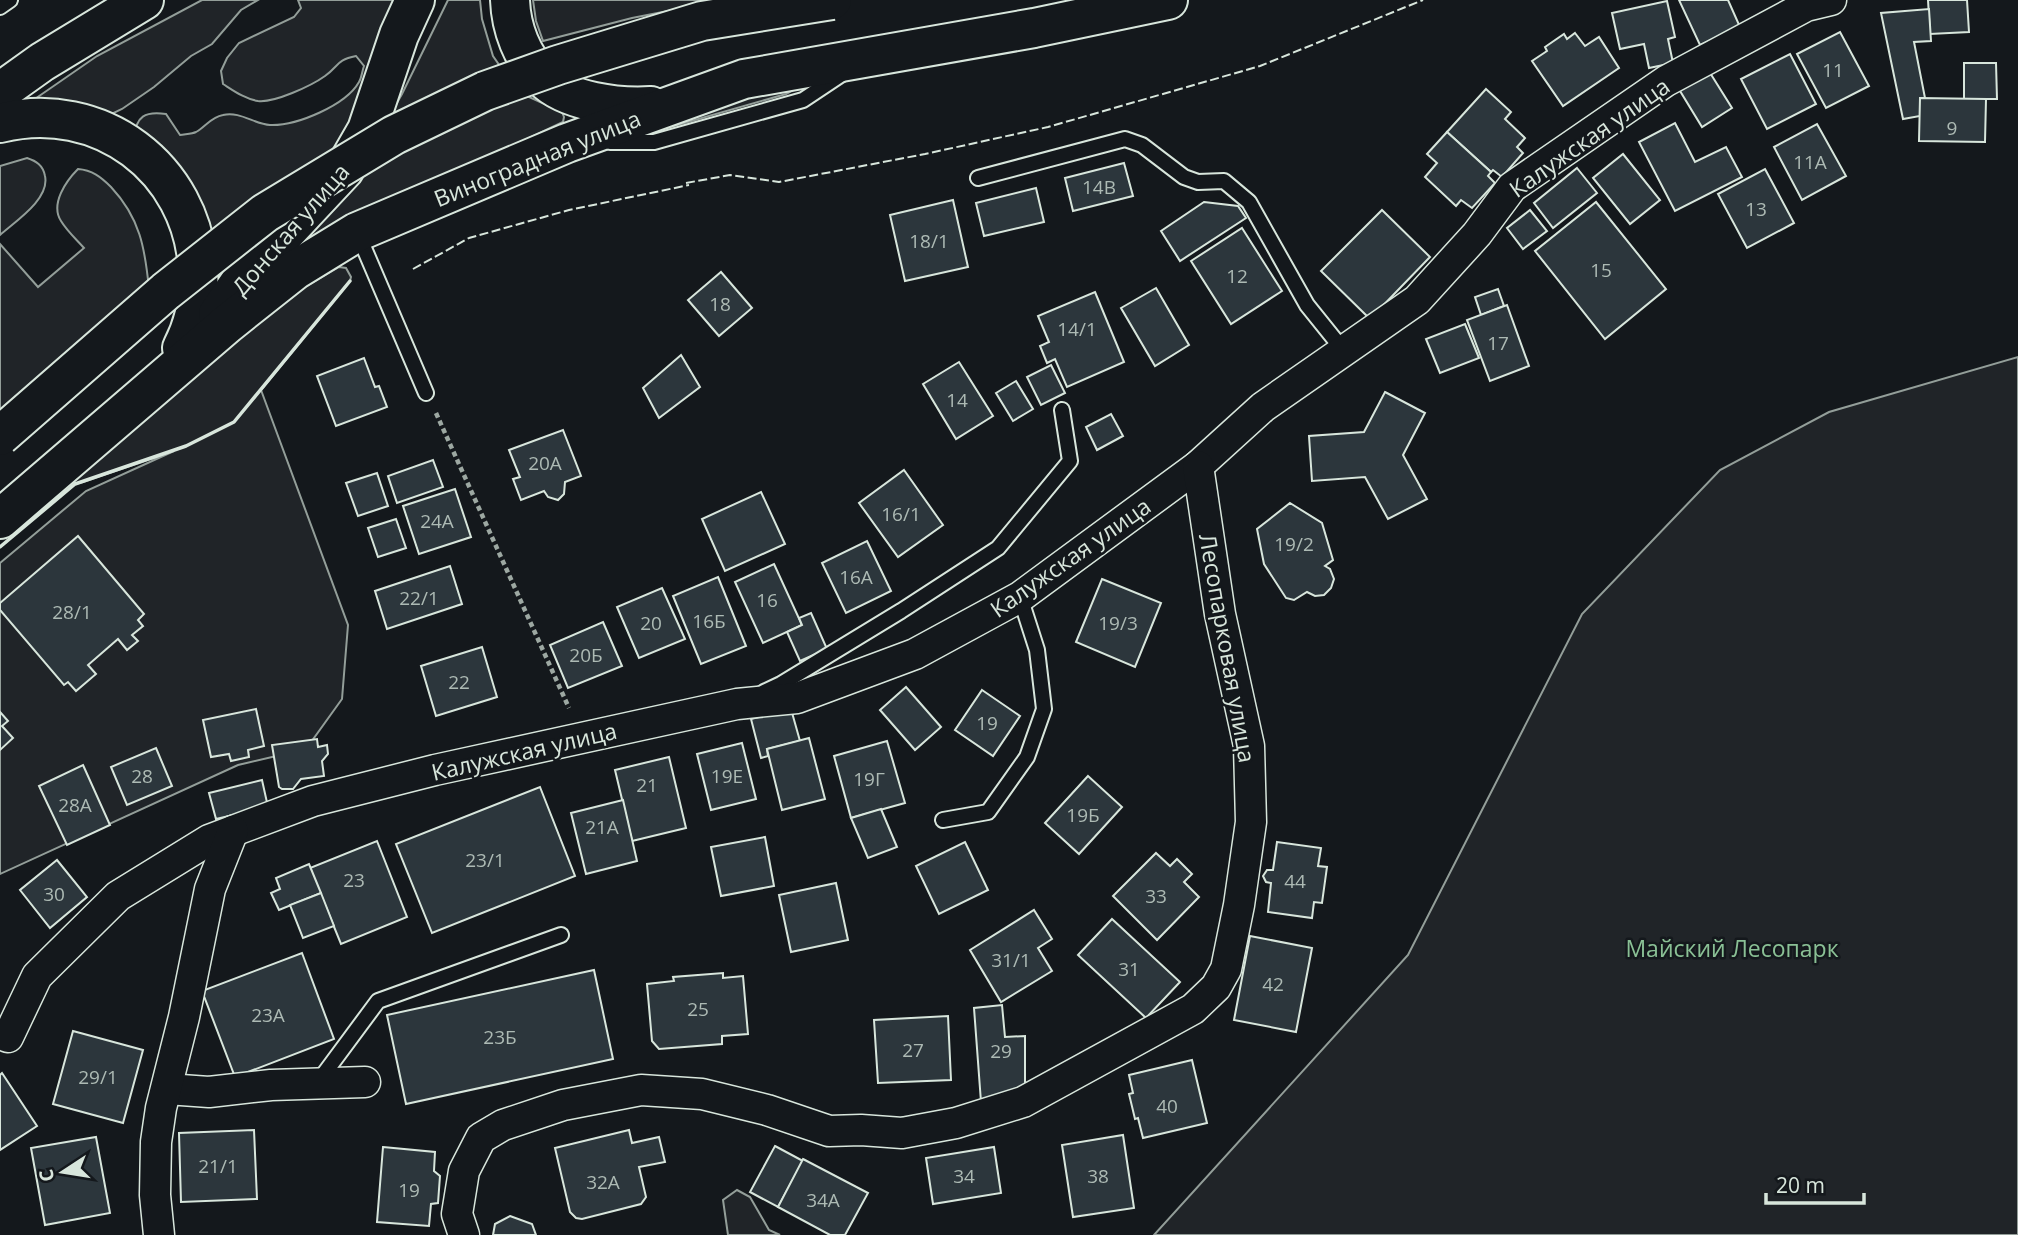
<svg xmlns="http://www.w3.org/2000/svg" width="2018" height="1235" font-family="'Open Sans',sans-serif">
<style>
.green{fill:#202428;stroke:#939e99;stroke-width:2}
.building{fill:#2c363c;stroke:#d8e6dc;stroke-width:2}
.lines{fill:none;stroke-linecap:round;stroke-linejoin:round}
.lane-casing{stroke:#d8e6dc;stroke-width:18}
.street-casing{stroke:#d8e6dc;stroke-width:33}
.primary-casing{stroke:#d8e6dc;stroke-width:42}
.path{stroke:#9da8a2;stroke-width:4.5;stroke-dasharray:5 3.5;stroke-linecap:butt}
.lane{stroke:#14181c;stroke-width:14}
.street{stroke:#14181c;stroke-width:30}
.primary{stroke:#14181c;stroke-width:38}
.primary-bridge-casing{stroke:#d8e6dc;stroke-width:42;stroke-linecap:butt}
.primary-bridge{stroke:#14181c;stroke-width:38}
.fence{stroke:#d8e6dc;stroke-width:2;stroke-dasharray:9 3.5;stroke-linecap:butt}
.wall{stroke:#d8e6dc;stroke-width:3.5}
.labels{text-anchor:middle;dominant-baseline:central;stroke-width:5;stroke-linejoin:round;paint-order:stroke}
.number-label{font-size:19px;fill:#adbab4}
.street-label{font-size:23px;fill:#d8e6dc;stroke:#14181c}
.park-label{font-size:23px;fill:#8ac095;stroke:#14181c}
</style>
<rect width="100%" height="100%" fill="#14181c"/>
<g class="green">
<polygon points="202,0 258,0 241,10 212,44 191,56 154,87 122,109 95,122 16,112 97,56"/>
<path d="M 298,0 L 404,0 L 340,151 L 200,254 L 134,138 C 136,116 145,111 166,114 L 180,135 C 185,134 192,134 196,132 C 205,127 211,117 223,115 C 240,111 254,124 270,125 C 297,126 346,105 359,82 C 362,77 362,71 364,66 L 356,56 C 336,60 339,66 325,76 C 311,86 274,103 258,101 C 245,99 234,91 223,84 L 221,71 L 227,58 L 239,43 L 294,17 L 301,8 Z"/>
<polygon points="448,0 480,0 482,19 493,56 518,92 562,112 564,117 563,122 318,237 310,236 359,169 402,94"/>
<polygon points="533,0 724,0 632,18 543,41 536,21"/>
<polygon points="797,88 786,94 646,134 736,96"/>
<path d="M 27,158 C 36,161 43,165 45,176 C 50,199 16,221 0,235 L 0,166 Z"/>
<path d="M 78,169 C 92,170 101,177 111,187 C 140,218 145,248 149,289 L 0,430 L 0,244 L 38,287 L 84,248 C 76,239 67,231 61,221 C 50,204 66,181 78,169 Z"/>
<polygon points="339,267 346,268 351,277 350,281 261,390 348,625 342,699 306,749 238,765 0,874 0,563 86,491 174,451 83,482 75,484 72,480 283,300"/>
<polygon points="2018,357 2018,1235 1154,1235 1408,955 1582,614 1720,470 1829,412"/>
<polygon points="737,1190 750,1197 769,1230 780,1235 728,1235 723,1200"/>
</g>
<g class="building">
<polygon points="1679,0 1728,0 1740,27 1700,45"/>
<polygon points="1928,0 1967,0 1969,32 1930,34"/>
<polygon points="1667,1 1675,37 1668,39 1673,63 1649,68 1644,44 1620,49 1612,13"/>
<polygon points="1929,9 1931,41 1914,42 1925,98 1920,98 1920,116 1903,119 1881,13"/>
<polygon points="1840,32 1869,86 1826,108 1797,54"/>
<polygon points="1575,33 1585,46 1599,37 1619,68 1563,106 1532,61 1547,51 1545,47 1564,34 1567,39"/>
<polygon points="1790,54 1816,104 1767,129 1741,79"/>
<polygon points="1964,63 1996,63 1997,99 1964,99"/>
<polygon points="1707,68 1732,108 1702,127 1677,86"/>
<polygon points="1486,89 1511,112 1505,119 1525,138 1517,147 1523,153 1502,177 1493,170 1491,172 1447,132"/>
<polygon points="1920,98 1986,99 1985,142 1919,141"/>
<polygon points="1675,123 1695,162 1726,147 1742,177 1675,211 1639,142"/>
<polygon points="1817,124 1846,176 1802,200 1774,147"/>
<polygon points="1447,132 1491,172 1488,176 1495,183 1472,208 1461,200 1456,206 1425,177 1437,163 1427,154"/>
<polygon points="1623,154 1660,200 1630,224 1593,178"/>
<polygon points="1124,163 1133,196 1073,211 1065,178"/>
<polygon points="1577,168 1597,193 1553,228 1534,203"/>
<polygon points="1765,169 1794,223 1747,248 1718,194"/>
<polygon points="1036,188 1044,222 984,236 976,203"/>
<polygon points="953,200 968,267 905,281 890,215"/>
<polygon points="1204,202 1238,206 1246,218 1180,261 1161,231"/>
<polygon points="1596,202 1666,289 1605,339 1535,251"/>
<polygon points="1382,210 1430,257 1370,319 1321,271"/>
<polygon points="1530,210 1547,231 1523,249 1507,228"/>
<polygon points="1242,228 1282,291 1231,324 1191,261"/>
<polygon points="721,272 752,308 719,336 688,300"/>
<polygon points="1156,288 1189,345 1155,366 1121,308"/>
<polygon points="1498,289 1504,306 1481,315 1475,297"/>
<polygon points="1095,292 1124,362 1067,387 1055,359 1047,363 1040,346 1049,342 1038,316"/>
<polygon points="1507,305 1529,366 1490,381 1467,320"/>
<polygon points="1465,324 1479,358 1440,373 1426,339"/>
<polygon points="681,355 700,387 659,418 643,388"/>
<polygon points="364,358 375,387 379,386 387,407 336,426 317,376"/>
<polygon points="959,362 993,416 956,439 923,384"/>
<polygon points="1051,365 1065,393 1041,405 1027,377"/>
<polygon points="1016,381 1033,409 1013,421 996,393"/>
<polygon points="1385,392 1425,413 1403,455 1427,499 1388,519 1365,477 1312,481 1309,436 1364,432"/>
<polygon points="1111,414 1123,436 1097,450 1086,427"/>
<polygon points="563,430 581,476 565,482 564,494 558,500 548,497 544,491 521,500 513,479 520,477 509,450"/>
<polygon points="433,460 443,487 397,503 388,476"/>
<polygon points="904,470 943,525 898,557 859,503"/>
<polygon points="377,473 388,506 358,516 346,483"/>
<polygon points="455,489 471,537 419,554 403,506"/>
<polygon points="761,492 785,544 725,571 702,519"/>
<polygon points="1290,503 1322,523 1333,560 1325,566 1330,569 1334,579 1331,588 1324,595 1315,596 1307,592 1294,600 1286,598 1264,564 1257,529"/>
<polygon points="396,519 406,548 378,557 368,528"/>
<polygon points="78,536 144,614 138,620 143,626 132,635 138,641 127,650 118,639 88,665 96,674 76,691 68,682 64,685 0,610 0,603"/>
<polygon points="867,541 891,591 846,613 822,563"/>
<polygon points="774,564 802,625 763,643 735,582"/>
<polygon points="450,566 462,604 387,629 375,591"/>
<polygon points="718,577 746,646 701,664 673,596"/>
<polygon points="1102,579 1161,603 1135,667 1076,642"/>
<polygon points="662,588 685,639 639,658 617,607"/>
<polygon points="811,613 827,649 800,661 787,632 802,625 799,618"/>
<polygon points="603,622 622,666 568,688 550,645"/>
<polygon points="482,647 497,697 436,716 421,666"/>
<polygon points="906,687 941,727 915,750 880,710"/>
<polygon points="982,690 1020,716 993,756 955,730"/>
<polygon points="256,709 264,746 248,750 249,757 231,761 229,754 211,757 203,720"/>
<polygon points="791,709 800,741 767,749 768,756 761,758 751,719"/>
<polygon points="0,712 8,721 2,726 13,738 0,750"/>
<polygon points="809,738 825,799 782,810 767,749"/>
<polygon points="317,739 318,747 327,745 328,754 322,761 324,776 301,779 293,789 282,789 279,787 272,745"/>
<polygon points="887,741 905,803 851,818 834,756"/>
<polygon points="742,743 756,799 711,810 697,754"/>
<polygon points="156,748 172,786 127,805 111,767"/>
<polygon points="669,757 686,828 632,841 615,770"/>
<polygon points="83,765 110,825 67,845 39,786"/>
<polygon points="1088,776 1122,807 1079,854 1045,823"/>
<polygon points="262,780 268,807 216,819 209,793"/>
<polygon points="540,787 575,876 432,933 396,844"/>
<polygon points="623,800 637,861 586,874 571,813"/>
<polygon points="881,809 897,847 868,858 851,818"/>
<polygon points="765,837 774,886 721,896 711,847"/>
<polygon points="377,841 407,917 341,944 310,868"/>
<polygon points="965,842 988,890 939,914 916,866"/>
<polygon points="1277,842 1321,848 1318,866 1327,867 1322,903 1314,902 1312,918 1268,912 1271,883 1266,882 1263,876 1267,870 1273,870"/>
<polygon points="1156,853 1170,866 1177,859 1192,874 1184,882 1199,897 1157,940 1113,896"/>
<polygon points="57,860 87,897 50,928 20,890"/>
<polygon points="309,864 321,893 279,910 271,893 280,889 276,878"/>
<polygon points="836,883 848,940 791,952 779,895"/>
<polygon points="321,893 334,926 303,938 290,905"/>
<polygon points="1034,910 1052,939 1038,948 1052,971 1001,1002 970,950"/>
<polygon points="1112,919 1180,982 1146,1018 1078,955"/>
<polygon points="1250,936 1312,948 1296,1032 1234,1020"/>
<polygon points="302,953 334,1039 235,1077 202,991"/>
<polygon points="594,970 613,1059 406,1104 387,1015"/>
<polygon points="723,973 723,978 743,976 748,1034 722,1036 722,1044 659,1049 652,1041 647,984 674,981 673,977"/>
<polygon points="1002,1005 1005,1037 1025,1036 1025,1097 981,1102 974,1008"/>
<polygon points="948,1016 951,1080 878,1083 874,1020"/>
<polygon points="73,1031 143,1050 123,1123 53,1104"/>
<polygon points="1192,1060 1207,1123 1143,1138 1138,1118 1135,1119 1129,1094 1133,1093 1129,1075"/>
<polygon points="2,1073 37,1126 0,1150 0,1075"/>
<polygon points="254,1130 257,1199 181,1202 179,1133"/>
<polygon points="629,1130 632,1143 659,1137 665,1162 639,1167 646,1197 641,1204 582,1219 576,1218 570,1212 555,1148"/>
<polygon points="1123,1135 1134,1208 1073,1217 1062,1145"/>
<polygon points="96,1137 110,1213 45,1225 31,1148"/>
<polygon points="775,1146 803,1161 778,1207 750,1192"/>
<polygon points="383,1147 435,1152 434,1171 440,1176 438,1203 431,1204 429,1226 377,1222"/>
<polygon points="994,1147 1001,1193 933,1204 926,1158"/>
<polygon points="803,1159 868,1193 845,1235 830,1235 778,1207"/>
<polygon points="510,1216 532,1224 536,1235 493,1235 495,1224"/>
</g>
<g class="lines">
<defs>
<g id="lane">
<polyline points="0,7 10,0"/>
<polyline points="610,142 654,142 803,100 842,74"/>
<polyline points="978,178 1125,139 1142,145 1184,177 1198,182 1224,181 1249,202 1307,305 1344,351"/>
<polyline points="358,234 426,393"/>
<polyline points="764,692 781,684 901,611 998,548 1070,461 1062,410"/>
<polyline points="943,820 988,812 1027,757 1044,709 1037,650 1020,597"/>
<polyline points="318,1082 378,1001 561,935"/>
</g>
<g id="street">
<polyline points="8,1037 37,976 118,896 209,840 313,801 435,770 737,704 797,698 915,654 1020,597 1198,466 1263,407 1417,300 1477,234 1512,187 1666,81 1806,6 1831,0"/>
<polyline points="167,1089 209,1092 271,1085 365,1082"/>
<polyline points="159,1235 155,1195 156,1142 161,1108 184,1017 210,889 233,831"/>
<polyline points="464,1235 457,1214 464,1171 481,1138 503,1125 563,1105 641,1090 702,1094 767,1110 829,1131 861,1130 902,1133 956,1123 1023,1102 1193,1009 1216,987 1226,969 1239,905 1251,822 1249,746 1220,614 1198,466"/>
</g>
<g id="primary">
<path d="M 510,0 C 511,28 522,58 543,78 C 567,102 618,108 651,106"/>
<polyline points="0,92 42,62 144,0"/>
<path d="M 0,123 C 99,98 193,168 198,270 C 200,297 194,325 182,348"/>
<polyline points="218,314 242,279 344,170 367,130 399,35 415,0"/>
<polyline points="0,519 227,324 295,270 357,232 567,143 744,79 1034,28 1168,0"/>
</g>
</defs>
<use href="#lane" class="lane-casing"/>
<use href="#street" class="street-casing"/>
<use href="#primary" class="primary-casing"/>
<polyline class="path" points="436,413 569,708"/>
<use href="#lane" class="lane"/>
<use href="#street" class="street"/>
<use href="#primary" class="primary"/>
<defs>
<polyline id="primary-bridge" points="0,436 166,291 265,213 394,135 485,91 558,65 702,21 832,0"/>
</defs>
<use href="#primary-bridge" class="primary-bridge-casing"/>
<use href="#primary-bridge" class="primary-bridge"/>
<g class="fence">
<polyline points="686,183 730,175 779,182 925,154 1048,127 1260,66 1423,0"/>
<polyline points="413,269 469,238 569,210 689,185"/>
</g>
<polyline class="wall" points="0,547 75,484 186,446 234,422 350,281"/>
</g>
<g class="labels">
<g class="number-label">
<text x="1833" y="70">11</text>
<text x="1952" y="128">9</text>
<text x="1810" y="162">11А</text>
<text x="1099" y="187">14В</text>
<text x="1756" y="209">13</text>
<text x="929" y="241">18/1</text>
<text x="1601" y="270">15</text>
<text x="1237" y="276">12</text>
<text x="720" y="304">18</text>
<text x="1077" y="329">14/1</text>
<text x="1498" y="343">17</text>
<text x="957" y="400">14</text>
<text x="545" y="463">20А</text>
<text x="901" y="514">16/1</text>
<text x="437" y="521">24А</text>
<text x="1294" y="544">19/2</text>
<text x="856" y="577">16А</text>
<text x="419" y="598">22/1</text>
<text x="767" y="600">16</text>
<text x="72" y="612">28/1</text>
<text x="709" y="621">16Б</text>
<text x="651" y="623">20</text>
<text x="1118" y="623">19/3</text>
<text x="586" y="655">20Б</text>
<text x="459" y="682">22</text>
<text x="987" y="723">19</text>
<text x="142" y="776">28</text>
<text x="727" y="776">19Е</text>
<text x="869" y="779">19Г</text>
<text x="647" y="785">21</text>
<text x="75" y="805">28А</text>
<text x="1083" y="815">19Б</text>
<text x="602" y="827">21А</text>
<text x="485" y="860">23/1</text>
<text x="354" y="880">23</text>
<text x="1295" y="881">44</text>
<text x="54" y="894">30</text>
<text x="1156" y="896">33</text>
<text x="1011" y="960">31/1</text>
<text x="1129" y="969">31</text>
<text x="1273" y="984">42</text>
<text x="698" y="1009">25</text>
<text x="268" y="1015">23А</text>
<text x="500" y="1037">23Б</text>
<text x="913" y="1050">27</text>
<text x="1001" y="1051">29</text>
<text x="98" y="1077">29/1</text>
<text x="1167" y="1106">40</text>
<text x="218" y="1166">21/1</text>
<text x="964" y="1176">34</text>
<text x="1098" y="1176">38</text>
<text x="603" y="1182">32А</text>
<text x="409" y="1190">19</text>
<text x="823" y="1200">34А</text>
</g>
<g class="street-label">
<text transform="translate(1589 137) rotate(-35)">Калужская улица</text>
<text transform="translate(537 158) rotate(-22)">Виноградная улица</text>
<text transform="translate(290 229) rotate(-49)">Донская улица</text>
<text transform="translate(1070 557) rotate(-35)">Калужская улица</text>
<text transform="translate(1228 648) rotate(80)">Лесопарковая улица</text>
<text transform="translate(524 751) rotate(-13)">Калужская улица</text>
</g>
<g class="park-label">
<text x="1732" y="948">Майский Лесопарк</text>
</g>
</g>
<g transform="translate(63 1172) rotate(258)" stroke="#14181c" stroke-width="5" paint-order="stroke">
<path d="M0-5L12 26L0 18L-12 26Z" fill="#d8e6dc"/>
<text y="-10" font-size="19" font-weight="bold" text-anchor="middle" fill="#d8e6dc">С</text>
</g>
<path d="M1766 1193v10h98v-10" fill="none" stroke="#d8e6dc" stroke-width="3.5"/>
<text x="1776" y="1193" font-size="21" fill="#d8e6dc" stroke="#14181c" stroke-width="5" paint-order="stroke">20 m</text>
</svg>
